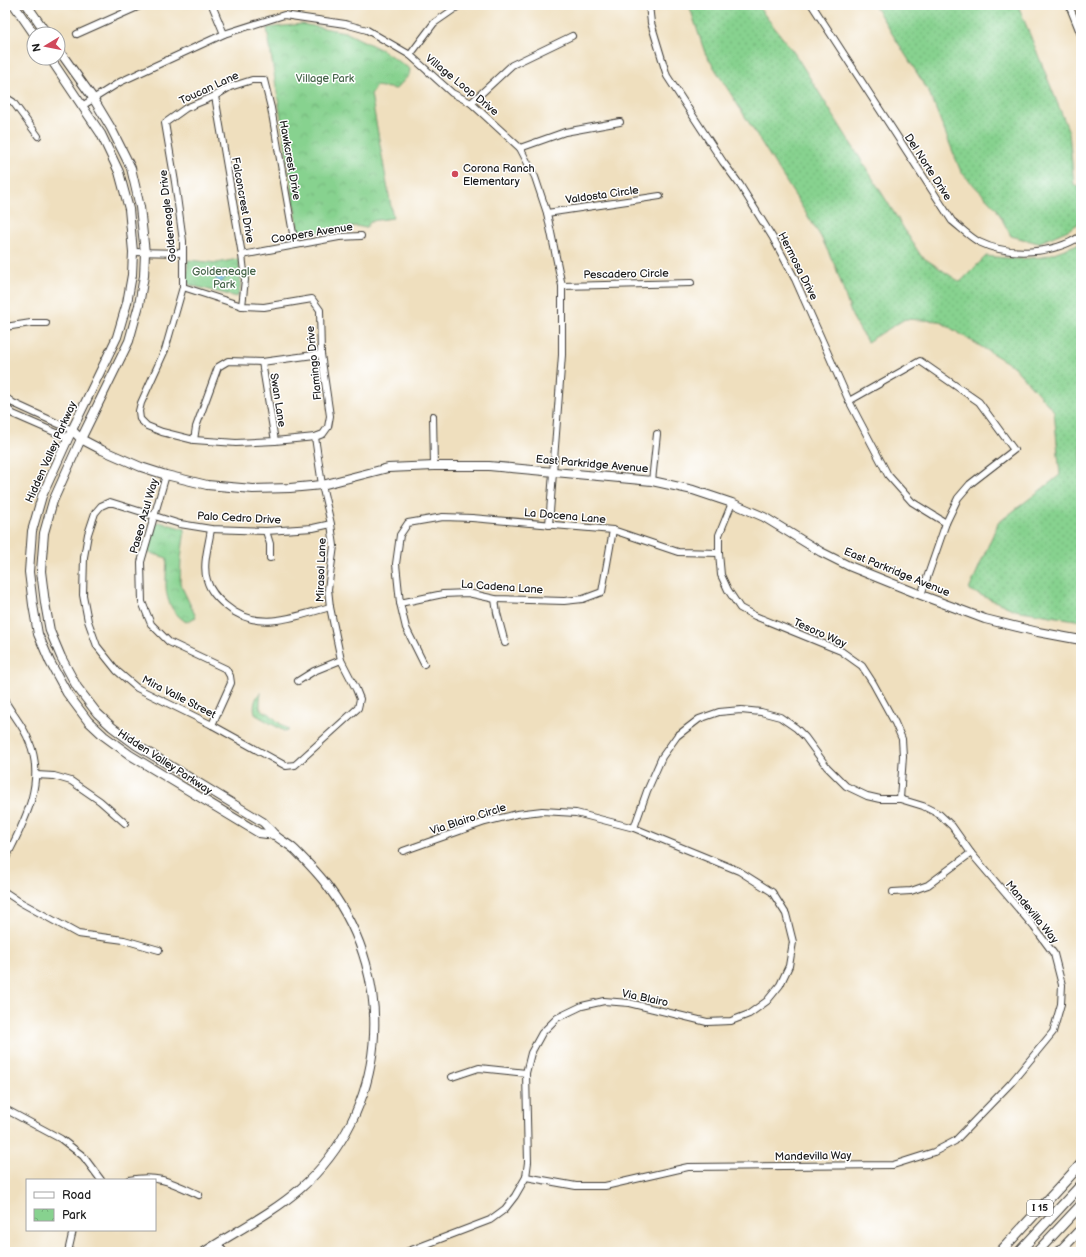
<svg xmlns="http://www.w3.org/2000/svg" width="1086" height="1257" font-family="'Balsamiq Sans',sans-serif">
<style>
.grass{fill:url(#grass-dots);stroke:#527756}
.park{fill:url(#park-crowns);stroke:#527756}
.water{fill:#64b3de;stroke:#40687d}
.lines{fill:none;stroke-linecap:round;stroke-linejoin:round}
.minor-casing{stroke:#3c3934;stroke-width:8}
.major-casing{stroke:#3c3934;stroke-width:10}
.highway-casing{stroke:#3c3934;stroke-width:11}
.minor{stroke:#fff;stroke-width:6}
.major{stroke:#fff;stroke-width:8}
.highway{stroke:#fff;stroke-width:9}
.poi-dot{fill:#d1495b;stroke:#fff;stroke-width:1.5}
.labels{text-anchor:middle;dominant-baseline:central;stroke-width:3;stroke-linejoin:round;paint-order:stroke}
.shield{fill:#fff;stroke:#606060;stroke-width:1}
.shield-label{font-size:10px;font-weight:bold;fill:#1c1c1c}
.park-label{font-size:11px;fill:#47654a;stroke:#fff}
.street-label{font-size:11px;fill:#1c1c1c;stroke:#fff}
.poi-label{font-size:11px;fill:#1c1c1c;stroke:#fff;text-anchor:start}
</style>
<defs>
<pattern id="grass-dots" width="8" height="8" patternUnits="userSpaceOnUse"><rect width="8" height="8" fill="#87d28f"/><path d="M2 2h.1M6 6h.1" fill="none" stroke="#74b47b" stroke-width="1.8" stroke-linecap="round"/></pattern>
<pattern id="park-crowns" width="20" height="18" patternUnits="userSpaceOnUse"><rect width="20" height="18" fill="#87d28f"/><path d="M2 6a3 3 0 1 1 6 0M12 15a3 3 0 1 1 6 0" fill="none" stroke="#74b47b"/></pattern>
</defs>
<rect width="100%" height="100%" fill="#fff"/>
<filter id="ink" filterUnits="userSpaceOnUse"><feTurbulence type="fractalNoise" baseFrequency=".025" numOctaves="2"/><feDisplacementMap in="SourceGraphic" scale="8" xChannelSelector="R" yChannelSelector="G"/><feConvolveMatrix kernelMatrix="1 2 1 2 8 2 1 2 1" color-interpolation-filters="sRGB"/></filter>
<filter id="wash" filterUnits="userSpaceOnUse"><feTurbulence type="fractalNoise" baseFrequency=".012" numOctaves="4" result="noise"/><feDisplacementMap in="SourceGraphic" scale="16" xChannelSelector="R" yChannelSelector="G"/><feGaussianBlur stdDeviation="0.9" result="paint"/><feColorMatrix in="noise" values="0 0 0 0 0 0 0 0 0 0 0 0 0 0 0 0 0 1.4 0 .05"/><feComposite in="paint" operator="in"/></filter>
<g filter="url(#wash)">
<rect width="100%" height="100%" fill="#efdfbe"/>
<g class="grass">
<polygon points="689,5 757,5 795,54 921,256 960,282 986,256 1017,259 1043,257 1081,243 1081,621 1015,610 969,590 998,523 1060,475 1054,411 1013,366 939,321 905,319 867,342 852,316 836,268 821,237 705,53"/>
<polygon points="874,5 1018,5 1069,132 1074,185 1081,188 1081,219 1078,224 1066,231 1038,243 1011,236 996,208 961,172 929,92"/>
<path d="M 261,692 L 260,701 L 260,709 L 270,714 L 278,722 L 289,730 L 284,731 L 256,715 C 252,708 255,697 261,692 Z"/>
</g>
<g class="park">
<polygon points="302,24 345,32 382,50 410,69 409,75 396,89 376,86 371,94 393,218 371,221 366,228 356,226 299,235 267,28"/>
<path d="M 238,259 C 240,270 243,286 237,297 L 190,285 L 187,282 L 188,260 L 217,263 Z"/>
<path d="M 159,522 L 185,529 L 181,558 L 180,583 L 196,617 L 186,622 C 161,605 166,585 167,558 L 147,552 L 155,526 L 157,523 Z"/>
</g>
<polygon class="water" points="227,271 230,273 229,276 225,278 221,283 217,283 216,278 220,272"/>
</g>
<g filter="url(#ink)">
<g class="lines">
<defs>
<g id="minor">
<polyline points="212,5 224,34"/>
<polyline points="649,5 651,23 667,76 723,162 740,185 773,238 795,279 849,401 888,475 912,502 946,523"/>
<path d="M 812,5 L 952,221 C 961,228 970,237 979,242 C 1009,257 1054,254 1081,236"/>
<polyline points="1069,5 1081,35"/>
<polyline points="77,34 142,5"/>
<polyline points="410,55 434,23 460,5"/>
<polyline points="215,96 242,255 245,280 242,306"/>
<polyline points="5,97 13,102 38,136"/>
<polyline points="471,103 512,65 572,36"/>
<polyline points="82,106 120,82 224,34 284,15 345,24 367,30 410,55 452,93 471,103 520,148 535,177 547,213 562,286 562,355 549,525"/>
<polyline points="520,148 565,132 620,122"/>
<polyline points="547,213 660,196"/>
<polyline points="133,252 183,253"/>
<polyline points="242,255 339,237 361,236"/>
<polyline points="562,286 691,283"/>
<polyline points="183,287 242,306 264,307 312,299 320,310 321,354 330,416 328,427 323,434 315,437 275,441 236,443 194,440 162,432 147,426 140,419 139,411 141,403 165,350 183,287 183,241 175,182 165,123 186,108 215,96 230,87 252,80 264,80 271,108 295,245"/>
<polyline points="5,327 31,323 46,323"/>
<polyline points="262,362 275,441"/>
<polyline points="5,397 13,403 72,430"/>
<polyline points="849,401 920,361 979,402 1014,450 970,484 958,498 946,523 921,595"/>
<polyline points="5,406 13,414 68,438"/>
<polyline points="433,416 434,466"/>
<polyline points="315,437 322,485 331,524 334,546 328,589 330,607 341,660 356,689 360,699 358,708 295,765 286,766 212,725 137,688 117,671 97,646 88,621 83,595 84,557 88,534 95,513 101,506 110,502 180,524 211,529 266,531 313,528 331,524"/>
<polyline points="194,440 196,427 218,367 228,361 262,362 321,354"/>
<polyline points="166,475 141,562 142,602 151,624 169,642 226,669 230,676 231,683 212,725"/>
<polyline points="652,481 657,434"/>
<polyline points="732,503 719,535 719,553 721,575 728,590 740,608 755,616 841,651 862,666 873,683 895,723 902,739 903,756 900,799"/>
<path d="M 211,529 C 209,544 202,565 207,580 C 210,591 217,598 225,605 C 257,633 293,617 330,607"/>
<polyline points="266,531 270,544 270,558"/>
<polyline points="495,599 497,613 505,643"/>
<polyline points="400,603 443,594 468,593 495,599 564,601 583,599 602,592 613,530"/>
<polyline points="424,664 406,628 400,603 396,564 400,535 408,523 443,517 472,518 613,530 678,552 719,553"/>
<polyline points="298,681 314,671 341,660"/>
<path d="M 5,701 C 13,715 24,727 29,741 C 47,783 23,824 5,860"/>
<polyline points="36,775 54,776 71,781 100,801 125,823"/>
<polyline points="403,851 485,822 517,814 542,811 576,813 634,828 739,871 772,892 786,914 793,942 789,966 780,985 767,1001 749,1014 731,1021 707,1022 629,1003 604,1001 582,1006 557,1018 542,1033 531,1053 526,1073 528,1162 526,1177 515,1196 505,1209 490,1220 406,1252"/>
<polyline points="5,892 20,902 78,934 124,940 159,950"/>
<polyline points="893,892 911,891 928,885 971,853"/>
<polyline points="452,1077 479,1068 526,1073"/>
<polyline points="5,1109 61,1139 83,1156 101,1180"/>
<polyline points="526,1177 576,1186 605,1186 688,1167 893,1165 934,1152 955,1141 1011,1083 1053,1032 1061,1004 1062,985 1054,954 1034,927 971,853 952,826 939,814 923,806 900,799 880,799 867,796 846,786 827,767 805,737 796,728 780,717 761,712 741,710 719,712 699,719 677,736 662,757 647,791 634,828"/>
<path d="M 129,1180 C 158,1174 173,1183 199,1195"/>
<polyline points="218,1244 224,1252"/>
<polyline points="68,1252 73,1230"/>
</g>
<g id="major">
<polyline points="14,5 34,34"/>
<polyline points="27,5 47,34"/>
<path d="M 58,49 L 93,98 L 111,128 L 131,168 L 140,207 L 145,253 L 144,276 L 139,305 L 129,341 L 81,439 L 53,501 L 44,533 L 41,571 L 45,603 L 50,631 L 61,657 L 77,687 L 97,713 L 112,727 L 136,745 L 263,822 C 267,826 271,831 275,835 C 281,841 289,844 295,850 C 307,862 319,874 329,888 C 398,981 388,1111 300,1189 C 271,1214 236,1231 204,1252"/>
<polyline points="50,58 101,134 119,172 129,209 133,252 132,275 127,303 117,337 72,430 42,496 32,531 29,572 33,605 38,634 50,662 67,693 88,721 104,736 130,755 259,833 275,835"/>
<polyline points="72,430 81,439 102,450 141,467 166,475 207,485 253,489 290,488 322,485 388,468 434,466 489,466 652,481 693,490 732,503 764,517 821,552 849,566 921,595 985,619 1038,632 1081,640"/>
</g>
<g id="highway">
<polyline points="1000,1252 1081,1164"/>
<polyline points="1019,1252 1081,1185"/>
<polyline points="1037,1252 1081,1205"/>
<polyline points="1059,1252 1081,1229"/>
</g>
</defs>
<use href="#minor" class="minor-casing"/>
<use href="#major" class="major-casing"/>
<use href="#highway" class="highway-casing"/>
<use href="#minor" class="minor"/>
<use href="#major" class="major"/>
<use href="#highway" class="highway"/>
</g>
</g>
<circle class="poi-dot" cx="455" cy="174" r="4"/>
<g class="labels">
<rect class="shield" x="1027" y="1200" width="26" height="16" rx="3"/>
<g class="shield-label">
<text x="1040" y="1208">I 15</text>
</g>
<g class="park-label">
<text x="325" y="78">Village Park</text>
<text x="224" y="271">Goldeneagle<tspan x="224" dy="13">Park</tspan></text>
</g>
<g class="street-label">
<text transform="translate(462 85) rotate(39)">Village Loop Drive</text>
<text transform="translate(209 88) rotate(-25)">Toucan Lane</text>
<text transform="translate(290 160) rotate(80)">Hawkcrest Drive</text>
<text transform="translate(928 167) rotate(57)">Del Norte Drive</text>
<text transform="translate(602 195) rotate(-8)">Valdosta Circle</text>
<text transform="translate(243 200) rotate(80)">Falconcrest Drive</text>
<text transform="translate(168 216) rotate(-96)">Goldeneagle Drive</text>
<text transform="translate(312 233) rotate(-9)">Coopers Avenue</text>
<text transform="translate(798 266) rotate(63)">Hermosa Drive</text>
<text transform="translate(626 274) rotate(-1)">Pescadero Circle</text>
<text transform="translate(314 363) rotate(-96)">Flamingo Drive</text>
<text transform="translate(278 400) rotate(81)">Swan Lane</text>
<text transform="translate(51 452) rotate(-66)">Hidden Valley Parkway</text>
<text transform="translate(592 464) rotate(5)">East Parkridge Avenue</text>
<text transform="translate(144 516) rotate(-74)">Paseo Azul Way</text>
<text transform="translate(565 516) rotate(5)">La Docena Lane</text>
<text transform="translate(239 518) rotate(3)">Palo Cedro Drive</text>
<text transform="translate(321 570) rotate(-88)">Mirasol Lane</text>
<text transform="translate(897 572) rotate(22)">East Parkridge Avenue</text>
<text transform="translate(502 587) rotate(4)">La Cadena Lane</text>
<text transform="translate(820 633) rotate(24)">Tesoro Way</text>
<text transform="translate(179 697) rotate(27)">Mira Valle Street</text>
<text transform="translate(165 762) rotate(33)">Hidden Valley Parkway</text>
<text transform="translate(468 819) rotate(-18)">Via Blairo Circle</text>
<text transform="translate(1032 912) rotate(51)">Mandevilla Way</text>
<text transform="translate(645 998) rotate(12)">Via Blairo</text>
<text transform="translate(813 1156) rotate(-1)">Mandevilla Way</text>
</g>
<g class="poi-label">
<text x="463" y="168">Corona Ranch<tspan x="463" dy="13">Elementary</tspan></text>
</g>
</g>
<rect width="1086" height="1257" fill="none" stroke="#fff" stroke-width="20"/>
<rect x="26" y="1179" width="130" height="52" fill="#ffffff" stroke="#a4a4a4"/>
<rect x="34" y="1192" width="20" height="6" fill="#ffffff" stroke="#a4a4a4"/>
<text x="62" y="1199" font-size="12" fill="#1c1c1c">Road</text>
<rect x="34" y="1209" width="20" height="12" fill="url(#park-crowns)" stroke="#a4a4a4"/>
<text x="62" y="1219" font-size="12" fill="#1c1c1c">Park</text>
<g transform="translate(46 46) rotate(260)"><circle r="19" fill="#ffffff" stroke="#a4a4a4"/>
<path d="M0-3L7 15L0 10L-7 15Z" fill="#d1495b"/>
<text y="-6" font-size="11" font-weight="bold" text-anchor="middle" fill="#1c1c1c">N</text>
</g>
</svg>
